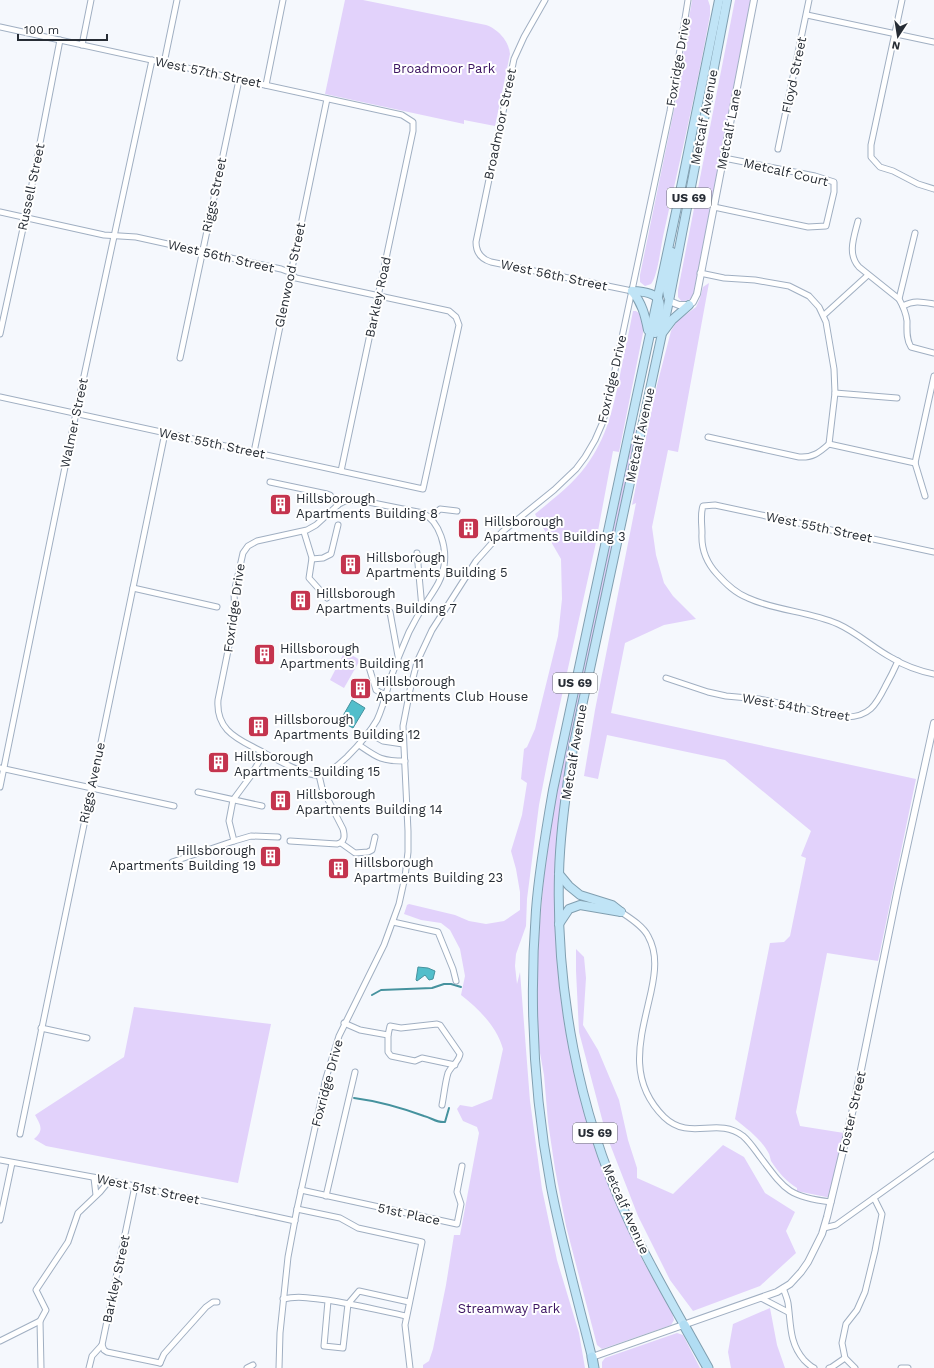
<svg xmlns="http://www.w3.org/2000/svg" width="934" height="1368" font-family="'Work Sans',sans-serif">
<style>
.green{fill:#e2d2fb}
.water{fill:#52becb;stroke:#45929e}
.lines{fill:none;stroke-linecap:round;stroke-linejoin:round}
.stream{stroke:#45929e;stroke-width:2}
.minor-casing{stroke:#a0afc2;stroke-width:7}
.tertiary-casing{stroke:#a0afc2;stroke-width:8}
.trunk-casing{stroke:#819fb0;stroke-width:10}
.motorway-casing{stroke:#819fb0;stroke-width:11}
.minor{stroke:#fff;stroke-width:5}
.tertiary{stroke:#fff;stroke-width:6}
.trunk{stroke:#c0e4f6;stroke-width:8}
.motorway{stroke:#b1ddf3;stroke-width:9}
.labels{text-anchor:middle;dominant-baseline:central;stroke-width:4;stroke-linejoin:round;paint-order:stroke}
.shield{fill:#fff;stroke:#686c72;stroke-width:1}
.shield-label{font-size:12px;font-weight:bold;fill:#272d35}
.street-label{font-size:13px;fill:#272d35;stroke:#fff}
.park-label{font-size:13px;fill:#3c1462;stroke:#fff}
.poi-label{font-size:13px;fill:#272d35;stroke:#fff;text-anchor:start}
</style>
<rect width="100%" height="100%" fill="#f5f8fd"/>
<g class="green">
<path d="M 345,0 L 363,0 L 486,25 C 498,29 509,41 510,54 L 495,126 L 464,120 L 464,124 L 325,94 Z"/>
<path d="M 692,0 L 708,0 L 710,6 L 710,15 C 697,88 680,160 664,232 C 661,244 658,276 651,284 L 645,286 L 640,282 L 640,275 L 675,105 Z"/>
<polygon points="735,0 751,0 694,292 691,299 682,302 678,297 678,290"/>
<path d="M 709,283 L 678,452 L 668,450 L 652,527 L 656,555 L 664,583 L 673,596 L 696,619 L 664,625 L 625,643 L 611,713 L 916,779 L 878,961 L 827,953 L 796,1112 L 800,1126 L 844,1133 L 831,1193 L 828,1197 L 826,1197 L 797,1191 L 797,1188 C 787,1182 778,1172 771,1161 C 770,1158 770,1155 768,1152 C 760,1138 747,1129 735,1119 L 770,943 L 784,942 L 790,936 L 806,858 L 801,856 L 811,831 L 725,760 L 607,735 L 598,779 L 584,776 L 595,710 L 636,503 L 632,505 L 657,385 L 671,331 L 677,321 L 696,307 L 700,298 L 703,287 Z"/>
<path d="M 633,311 L 636,311 C 644,316 643,324 643,333 L 619,452 L 613,451 L 595,547 L 550,749 L 539,805 L 527,899 L 526,926 L 516,954 L 515,966 L 517,984 L 520,972 L 530,1101 L 542,1189 L 557,1260 L 579,1333 L 585,1368 L 423,1368 L 423,1365 L 429,1361 L 433,1349 L 446,1285 L 454,1235 L 460,1235 L 479,1133 L 477,1127 L 463,1121 L 457,1109 L 460,1105 L 472,1107 L 492,1099 L 503,1049 C 497,1027 479,1009 461,995 L 465,976 L 460,949 L 450,930 L 441,923 L 421,920 L 404,914 L 407,905 L 409,904 L 455,915 L 469,921 L 486,924 L 504,921 L 520,910 L 520,892 L 516,869 L 511,851 L 522,815 L 527,783 L 521,779 L 524,749 L 527,747 L 535,729 L 558,636 L 562,599 L 561,559 L 535,514 C 553,499 572,485 586,466 C 607,437 613,409 620,375 C 624,354 629,332 633,311 Z"/>
<polygon points="634,425 636,426 630,462 576,719 555,892 555,925 559,984 566,1034 579,1092 585,1116 597,1155 611,1192 642,1259 672,1312 674,1320 671,1325 602,1349 597,1345 566,1226 555,1169 548,1122 544,1075 538,1042 537,990 538,946 545,863 558,784"/>
<polygon points="345,651 360,660 344,688 330,680"/>
<polygon points="576,949 584,957 586,978 583,1025 598,1050 619,1100 628,1140 637,1168 637,1178 673,1194 723,1145 744,1157 765,1193 795,1212 786,1231 796,1253 760,1286 693,1311 670,1280 638,1216 606,1134 579,1032 576,971"/>
<path d="M 134,1007 L 271,1024 L 238,1183 L 46,1146 L 34,1139 C 44,1130 41,1126 35,1115 L 124,1057 Z"/>
<polygon points="770,1308 777,1345 785,1368 731,1368 728,1352 733,1324"/>
<polygon points="677,1333 683,1335 700,1368 602,1368 602,1362 605,1358"/>
</g>
<g class="water">
<polygon points="352,700 365,708 353,728 340,721"/>
<polygon points="418,967 428,968 435,971 433,979 429,980 425,975 417,981 416,980"/>
</g>
<g class="lines">
<g class="stream">
<polyline points="372,995 381,990 432,988 444,984 451,984 461,987"/>
<path d="M 354,1098 C 377,1101 402,1108 424,1116 C 432,1118 437,1123 445,1122 L 449,1108"/>
</g>
<defs>
<g id="minor">
<path d="M 545,0 L 524,37 L 514,59 L 476,242 C 476,253 481,259 491,262 L 632,291"/>
<polyline points="902,0 871,145 871,157 880,167 893,171 918,184 934,189"/>
<polyline points="807,15 934,42"/>
<polyline points="0,27 402,115 413,122 413,131 341,471"/>
<polyline points="82,45 91,0"/>
<polyline points="164,63 177,0"/>
<polyline points="266,85 283,0"/>
<polyline points="778,149 809,0"/>
<polyline points="714,207 808,227 826,226 834,192 834,182 815,176 724,158"/>
<polyline points="0,212 104,235 136,237 281,269 289,272 296,278 449,311 456,317 459,325 423,489 0,397"/>
<path d="M 858,221 C 854,237 847,254 859,267 L 899,299"/>
<path d="M 915,233 L 899,299 C 903,306 906,313 907,321 C 907,330 906,339 911,347 L 934,353"/>
<polyline points="700,273 724,278 755,280 789,286 809,296 819,307 826,322 834,369 835,393 829,444"/>
<path d="M 903,306 C 914,300 922,302 934,304"/>
<polyline points="824,315 868,275"/>
<polyline points="0,334 27,210 60,40"/>
<polyline points="180,358 239,80"/>
<polyline points="835,393 897,398"/>
<path d="M 708,437 L 799,457 C 812,458 819,453 829,444 L 915,463"/>
<polyline points="254,452 327,99"/>
<polyline points="915,463 934,376"/>
<polyline points="915,463 925,496"/>
<polyline points="270,482 327,494 330,495 338,505"/>
<path d="M 358,500 L 423,513 C 440,522 447,548 444,566 C 442,581 432,593 424,606 C 418,614 414,623 409,632 C 402,648 396,663 390,680 C 386,694 383,707 377,720 C 369,734 358,746 347,757 C 338,765 331,773 319,775 C 305,777 267,754 253,747 C 233,737 216,727 218,700 L 235,616 L 234,593 L 243,553 L 248,546 L 257,541 L 307,530 L 316,525 L 339,504 L 345,501 Z"/>
<polyline points="430,518 440,509 457,511"/>
<polyline points="304,532 312,558 309,578 327,598"/>
<path d="M 934,552 L 715,505 L 703,506 C 700,514 702,524 702,533 C 701,549 706,562 717,574 C 726,584 735,593 748,598 C 776,611 809,611 838,624 C 858,633 873,648 892,658 C 905,666 919,671 934,674"/>
<polyline points="417,553 422,608"/>
<polyline points="312,559 323,558 331,554 338,525"/>
<polyline points="133,588 217,607"/>
<polyline points="390,612 398,656"/>
<polyline points="369,667 376,690 381,693 386,694"/>
<path d="M 666,678 L 708,692 L 726,696 L 759,699 L 846,717 C 869,717 876,705 885,687 C 890,678 894,670 898,661"/>
<polyline points="369,733 383,741 403,744"/>
<path d="M 359,745 C 378,758 381,761 405,761"/>
<polyline points="0,768 174,806"/>
<polyline points="0,787 76,413 152,60"/>
<polyline points="198,792 262,806"/>
<polyline points="234,841 251,836 278,837"/>
<path d="M 290,841 L 337,844 C 345,842 345,836 343,829 L 322,788 L 319,775"/>
<polyline points="341,843 355,853 368,852 372,850 375,837"/>
<polyline points="172,862 234,841 229,821 233,800 250,777 264,753"/>
<path d="M 621,912 C 630,918 643,926 648,936 C 658,954 655,973 651,992 C 641,1037 626,1079 664,1117 C 690,1142 717,1116 743,1136 C 750,1142 755,1150 761,1158 C 785,1190 789,1197 831,1202"/>
<polyline points="393,922 438,932 453,969 456,981"/>
<path d="M 344,1023 L 360,1030 L 388,1035 L 390,1026 L 401,1028 L 437,1024 L 440,1025 L 460,1054 C 459,1062 451,1066 448,1073 C 445,1083 444,1095 442,1105"/>
<polyline points="41,1028 87,1038"/>
<polyline points="388,1035 388,1052 391,1056 415,1061 422,1058 455,1065"/>
<polyline points="20,1134 165,433"/>
<polyline points="0,1160 98,1178 295,1221"/>
<polyline points="94,1178 96,1195"/>
<polyline points="301,1190 457,1224 461,1204 457,1192 462,1166"/>
<polyline points="326,1196 355,1072"/>
<polyline points="297,1209 340,1218 358,1228 422,1242 405,1325 410,1368"/>
<polyline points="0,1220 12,1163"/>
<polyline points="824,1228 836,1225 934,1155"/>
<path d="M 783,1288 C 785,1293 787,1298 788,1303 C 791,1324 789,1343 804,1360 C 807,1363 810,1366 814,1368"/>
<polyline points="761,1298 788,1312"/>
<path d="M 283,1299 C 300,1295 316,1299 333,1301 C 358,1305 382,1311 406,1316"/>
<polyline points="328,1301 324,1346 343,1348 348,1304 359,1291 409,1302"/>
<polyline points="0,1341 40,1321"/>
<polyline points="102,1345 104,1350 107,1352 160,1363"/>
<polyline points="160,1363 164,1354 206,1307 213,1302 217,1302"/>
<polyline points="41,1368 40,1321 46,1310 36,1290 68,1242 78,1213 100,1192 109,1181"/>
<polyline points="89,1368 92,1356 102,1345 135,1186"/>
<polyline points="247,1368 253,1365"/>
<polyline points="279,1368 280,1333 288,1257 297,1209 326,1078 339,1036 384,945 399,904 405,877 408,852 408,831 403,726 410,690 417,662 432,630 476,561 502,532 554,490 576,469 585,457 595,440 602,424 607,408 670,111 688,0"/>
<polyline points="829,1368 832,1367 845,1358"/>
<polyline points="855,1368 845,1358 842,1343 846,1324 857,1310 865,1292 875,1251 882,1214 874,1198"/>
<polyline points="901,1368 908,1368"/>
</g>
<g id="tertiary">
<polyline points="669,301 679,305 689,305 693,302 697,294 754,0"/>
<polyline points="592,1357 777,1292 790,1284 801,1272 808,1262 822,1234 827,1217 853,1109 898,888 934,723"/>
</g>
<g id="trunk">
<path d="M 632,291 C 668,292 661,305 655,333"/>
<path d="M 632,291 C 642,303 645,315 648,330"/>
<polyline points="668,296 666,285 672,252"/>
<polyline points="663,332 672,320 689,305"/>
<polyline points="559,874 569,886 580,895 612,905 621,912"/>
<polyline points="559,924 569,909 580,905 621,912"/>
<path d="M 684,1325 C 664,1289 643,1253 626,1215 C 578,1110 556,990 559,874 C 560,832 566,790 573,748 L 669,301 L 727,0"/>
<path d="M 592,1357 C 578,1301 562,1244 551,1187 C 534,1096 529,1002 536,910 C 539,870 546,830 553,790 L 677,207 L 719,0"/>
</g>
<g id="motorway">
<polyline points="684,1325 708,1368"/>
<polyline points="592,1357 594,1368"/>
</g>
</defs>
<use href="#minor" class="minor-casing"/>
<use href="#tertiary" class="tertiary-casing"/>
<use href="#trunk" class="trunk-casing"/>
<use href="#motorway" class="motorway-casing"/>
<use href="#minor" class="minor"/>
<use href="#tertiary" class="tertiary"/>
<use href="#trunk" class="trunk"/>
<use href="#motorway" class="motorway"/>
</g>
<defs>
<symbol id="building-square" viewBox="-11 -11 22 22"><rect x="-9" y="-9" width="18" height="18" rx="4" fill="#c4344e" stroke="#fff"/><path d="M-4-6H4V6H1V3H-1V6H-4ZM-2.5-4.3h1.7v1.8h-1.7ZM.8-4.3h1.7v1.8H.8ZM-2.5-1h1.7V.8h-1.7ZM.8-1h1.7V.8H.8Z" fill="#fff"/></symbol>
</defs>
<g fill-rule="evenodd">
<use href="#building-square" x="268" y="492" width="25" height="25"/>
<use href="#building-square" x="456" y="516" width="25" height="25"/>
<use href="#building-square" x="338" y="552" width="25" height="25"/>
<use href="#building-square" x="288" y="588" width="25" height="25"/>
<use href="#building-square" x="252" y="642" width="25" height="25"/>
<use href="#building-square" x="348" y="676" width="25" height="25"/>
<use href="#building-square" x="246" y="714" width="25" height="25"/>
<use href="#building-square" x="206" y="750" width="25" height="25"/>
<use href="#building-square" x="268" y="788" width="25" height="25"/>
<use href="#building-square" x="258" y="844" width="25" height="25"/>
<use href="#building-square" x="326" y="856" width="25" height="25"/>
</g>
<g class="labels">
<g class="shield">
<rect x="667" y="188" width="44" height="20" rx="3"/>
<rect x="553" y="673" width="44" height="20" rx="3"/>
<rect x="573" y="1123" width="44" height="20" rx="3"/>
</g>
<g class="shield-label">
<text x="689" y="198">US 69</text>
<text x="575" y="683">US 69</text>
<text x="595" y="1133">US 69</text>
</g>
<g class="street-label">
<text transform="translate(678 62) rotate(-80)">Foxridge Drive</text>
<text transform="translate(208 72) rotate(12)">West 57th Street</text>
<text transform="translate(794 75) rotate(-78)">Floyd Street</text>
<text transform="translate(704 117) rotate(-79)">Metcalf Avenue</text>
<text transform="translate(500 124) rotate(-78)">Broadmoor Street</text>
<text transform="translate(729 129) rotate(-79)">Metcalf Lane</text>
<text transform="translate(786 172) rotate(13)">Metcalf Court</text>
<text transform="translate(31 187) rotate(-78)">Russell Street</text>
<text transform="translate(214 195) rotate(-78)">Riggs Street</text>
<text transform="translate(221 256) rotate(13)">West 56th Street</text>
<text transform="translate(290 275) rotate(-78)">Glenwood Street</text>
<text transform="translate(554 275) rotate(12)">West 56th Street</text>
<text transform="translate(378 297) rotate(-78)">Barkley Road</text>
<text transform="translate(612 379) rotate(-77)">Foxridge Drive</text>
<text transform="translate(74 423) rotate(-78)">Walmer Street</text>
<text transform="translate(640 435) rotate(-78)">Metcalf Avenue</text>
<text transform="translate(212 443) rotate(12)">West 55th Street</text>
<text transform="translate(819 527) rotate(12)">West 55th Street</text>
<text transform="translate(234 608) rotate(-82)">Foxridge Drive</text>
<text transform="translate(796 707) rotate(10)">West 54th Street</text>
<text transform="translate(574 752) rotate(-80)">Metcalf Avenue</text>
<text transform="translate(92 783) rotate(-78)">Riggs Avenue</text>
<text transform="translate(327 1083) rotate(-75)">Foxridge Drive</text>
<text transform="translate(852 1112) rotate(-77)">Foster Street</text>
<text transform="translate(148 1189) rotate(12)">West 51st Street</text>
<text transform="translate(626 1209) rotate(66)">Metcalf Avenue</text>
<text transform="translate(409 1214) rotate(12)">51st Place</text>
<text transform="translate(116 1279) rotate(-78)">Barkley Street</text>
</g>
<g class="park-label">
<text x="444" y="68">Broadmoor Park</text>
<text x="509" y="1308">Streamway Park</text>
</g>
<g class="poi-label">
<text x="296" y="498">Hillsborough<tspan x="296" dy="15">Apartments Building 8</tspan></text>
<text x="484" y="521">Hillsborough<tspan x="484" dy="15">Apartments Building 3</tspan></text>
<text x="366" y="557">Hillsborough<tspan x="366" dy="15">Apartments Building 5</tspan></text>
<text x="316" y="593">Hillsborough<tspan x="316" dy="15">Apartments Building 7</tspan></text>
<text x="280" y="648">Hillsborough<tspan x="280" dy="15">Apartments Building 11</tspan></text>
<text x="376" y="681">Hillsborough<tspan x="376" dy="15">Apartments Club House</tspan></text>
<text x="274" y="719">Hillsborough<tspan x="274" dy="15">Apartments Building 12</tspan></text>
<text x="234" y="756">Hillsborough<tspan x="234" dy="15">Apartments Building 15</tspan></text>
<text x="296" y="794">Hillsborough<tspan x="296" dy="15">Apartments Building 14</tspan></text>
<text x="256" y="850" text-anchor="end">Hillsborough<tspan x="256" dy="15">Apartments Building 19</tspan></text>
<text x="354" y="862">Hillsborough<tspan x="354" dy="15">Apartments Building 23</tspan></text>
</g>
</g>
<g transform="translate(898 36) rotate(192)" stroke="#ffffff" stroke-width="3" paint-order="stroke">
<path d="M0-3L7 15L0 10L-7 15Z" fill="#272d35"/>
<text y="-6" font-size="11" font-weight="bold" text-anchor="middle" fill="#272d35">N</text>
</g>
<path d="M18 34v6h89v-6" fill="none" stroke="#272d35" stroke-width="2"/>
<text x="24" y="34" font-size="12" fill="#272d35" stroke="#ffffff" stroke-width="3" paint-order="stroke">100 m</text>
</svg>
